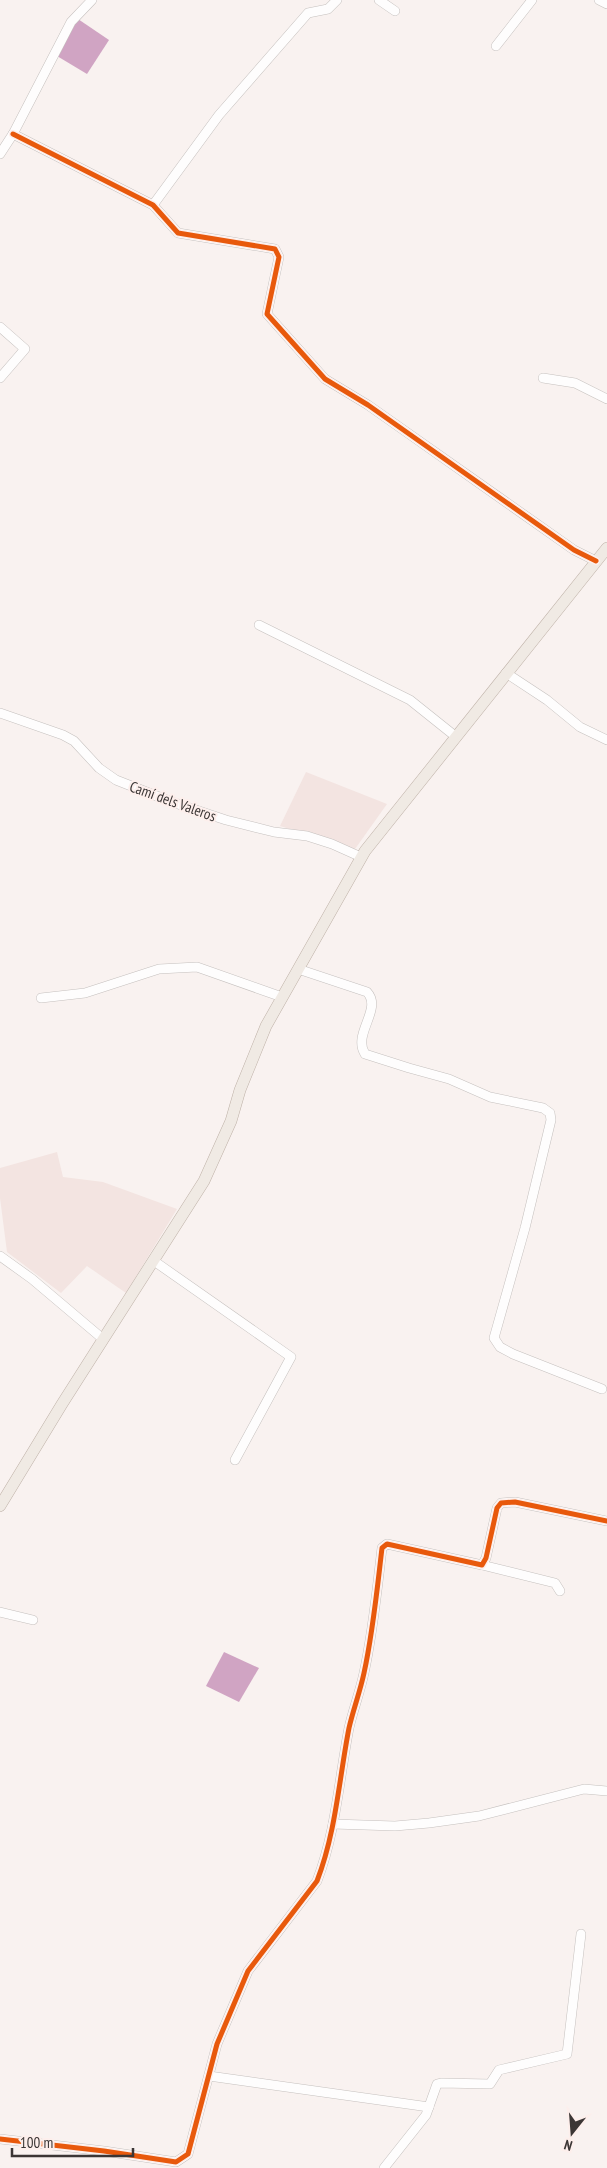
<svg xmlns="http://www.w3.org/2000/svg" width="607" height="2168" font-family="'PT Sans Narrow',sans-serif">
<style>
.built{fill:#f3e4e1}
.water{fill:#d0a4c3}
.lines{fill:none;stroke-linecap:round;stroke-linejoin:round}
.minor-casing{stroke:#c5c0be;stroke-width:10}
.major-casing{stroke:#beb1a7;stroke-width:12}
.minor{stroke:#fefdfd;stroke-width:9}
.major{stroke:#f0eae4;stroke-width:11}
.cycleway-casing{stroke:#fdefec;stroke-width:8}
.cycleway{stroke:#e8590c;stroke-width:5}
.labels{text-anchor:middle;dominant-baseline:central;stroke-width:4;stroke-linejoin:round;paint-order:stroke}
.street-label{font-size:15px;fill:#3b3635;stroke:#fdefec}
</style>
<rect width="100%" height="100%" fill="#f9f2f0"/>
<g class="built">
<polygon points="306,772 387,804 355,849 280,826"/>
<polygon points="57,1152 63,1177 103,1182 177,1209 126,1293 87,1266 61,1293 7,1252 0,1198 0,1168"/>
</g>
<g class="water">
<polygon points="78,19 109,40 87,74 57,56"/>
<polygon points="224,1652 259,1668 239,1702 206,1686"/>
</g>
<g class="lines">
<defs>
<g id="minor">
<polyline points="379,0 395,11"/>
<polyline points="599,0 607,4"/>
<polyline points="496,46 532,0"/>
<polyline points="13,134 153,205 178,233 275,249 279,257 267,314 325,379 368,405 574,550 596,561"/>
<polyline points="0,154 13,134 71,22 92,0"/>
<polyline points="153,205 219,115 308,13 328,9 337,0"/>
<polyline points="0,327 25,349 0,378"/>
<polyline points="543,378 575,383 607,399"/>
<polyline points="259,625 410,700 455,736"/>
<polyline points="506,673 547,700 580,727 607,740"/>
<polyline points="0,713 63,735 74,741 99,768 116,780 172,802 226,820 274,832 307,836 332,844 361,857"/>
<path d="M 298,969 L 367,992 C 383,1009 352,1034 365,1054 L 409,1068 L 449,1079 L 490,1097 L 543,1108 L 550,1113 L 551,1120 L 525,1228 L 494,1338 L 500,1347 L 513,1354 L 602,1389"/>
<polyline points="41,998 85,993 159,969 197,967 282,997"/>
<polyline points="0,1256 32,1279 103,1339"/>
<polyline points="154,1261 291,1357 235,1460"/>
<polyline points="482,1565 555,1583 560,1591"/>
<polyline points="0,1612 33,1620"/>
<polyline points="333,1824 395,1826 429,1823 479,1816 584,1789 607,1791"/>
<polyline points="209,2076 429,2107"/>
<path d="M 0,2139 L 104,2151 L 176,2162 L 188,2154 L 217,2044 L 248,1971 L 317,1881 C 336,1832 339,1779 349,1728 C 353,1710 360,1692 364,1673 C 373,1632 377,1590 382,1548 L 387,1544 L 482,1565 L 486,1558 L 497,1508 L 501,1503 L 515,1502 L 607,1521"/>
<polyline points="384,2168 426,2115 437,2084 441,2083 490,2084 499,2070 567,2054 581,1934"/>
</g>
<polyline id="major" points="0,1506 62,1404 204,1181 231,1121 240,1090 266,1026 365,851 607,548"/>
</defs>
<use href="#minor" class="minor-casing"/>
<use href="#major" class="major-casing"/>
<use href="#minor" class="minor"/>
<use href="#major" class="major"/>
<defs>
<g id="cycleway">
<polyline points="13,134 153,205 178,233 275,249 279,257 267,314 325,379 368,405 574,550 596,561"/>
<path d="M 0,2139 L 104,2151 L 176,2162 L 188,2154 L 217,2044 L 248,1971 L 317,1881 C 336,1832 339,1779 349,1728 C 353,1710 360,1692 364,1673 C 373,1632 377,1590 382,1548 L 387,1544 L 482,1565 L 486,1558 L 497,1508 L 501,1503 L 515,1502 L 607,1521"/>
</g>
</defs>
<use href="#cycleway" class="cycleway-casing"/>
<use href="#cycleway" class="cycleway"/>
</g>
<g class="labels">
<g class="street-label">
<text transform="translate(173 801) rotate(20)">Camí dels Valeros</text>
</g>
</g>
<g transform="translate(572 2133) rotate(197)" stroke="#fdefec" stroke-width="4" paint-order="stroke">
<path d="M0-4L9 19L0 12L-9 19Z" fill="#3b3635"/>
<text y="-8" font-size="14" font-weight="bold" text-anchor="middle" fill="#3b3635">N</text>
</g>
<path d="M12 2148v8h121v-8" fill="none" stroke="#3b3635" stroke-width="2.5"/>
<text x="20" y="2148" font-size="15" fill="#3b3635" stroke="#fdefec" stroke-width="4" paint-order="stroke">100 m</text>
</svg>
